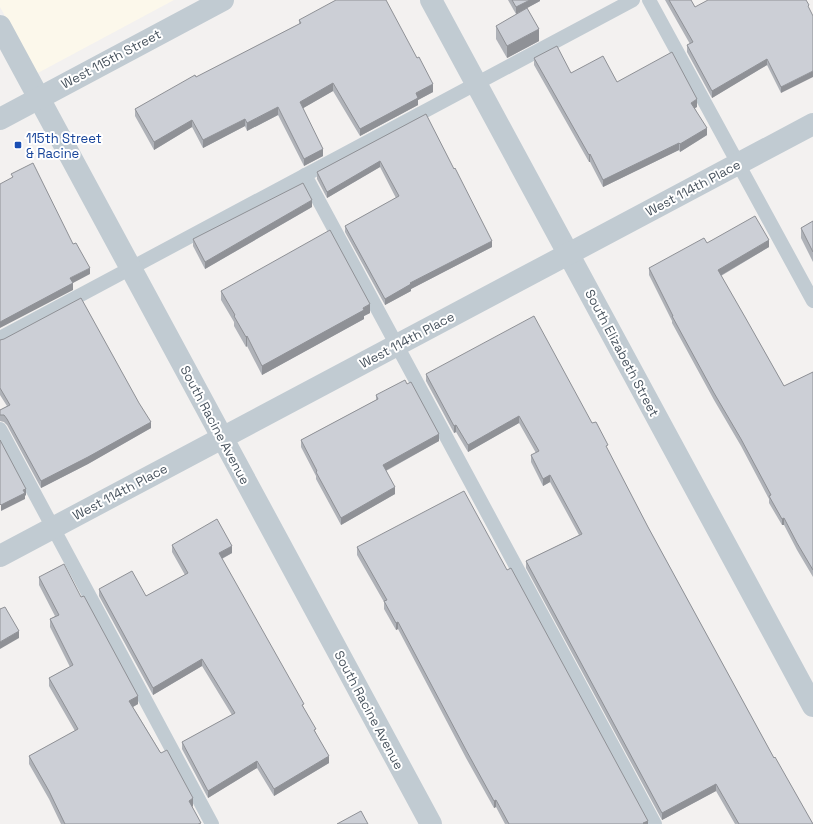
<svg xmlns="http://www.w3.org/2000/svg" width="813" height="824" font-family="'Space Grotesk',sans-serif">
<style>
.commercial{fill:#fcf8eb}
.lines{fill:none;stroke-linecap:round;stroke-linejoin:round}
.service{stroke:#c1cbd2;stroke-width:14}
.minor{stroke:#c1cbd2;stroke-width:22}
.tertiary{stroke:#c1cbd2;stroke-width:22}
.wall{fill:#afb2b8}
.shaded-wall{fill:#8f9196}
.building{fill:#cccfd6;stroke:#8f9196}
.transit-dot{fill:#1a4fb4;stroke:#fff;stroke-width:1.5}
.labels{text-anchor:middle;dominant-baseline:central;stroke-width:4;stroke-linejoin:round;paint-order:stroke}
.street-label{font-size:13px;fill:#48535e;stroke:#fff}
.transit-label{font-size:13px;fill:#164399;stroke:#fff;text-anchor:start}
</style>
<rect width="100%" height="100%" fill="#f3f1f0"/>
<polygon class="commercial" points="0,0 174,0 36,74 0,7"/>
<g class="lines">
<g class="service">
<polyline points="649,0 813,301"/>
<polyline points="305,175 655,824"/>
<polyline points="0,338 633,0"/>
<polyline points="0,429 212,824"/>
</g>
<g class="minor">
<polyline points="431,0 813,706"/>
<polyline points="0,26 431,824"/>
<polyline points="0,556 813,124"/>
</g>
<polyline class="tertiary" points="0,119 223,0"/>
</g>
<g class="wall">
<polygon points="508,0 540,0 540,1 516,14"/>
<polygon points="665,0 691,0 695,7 806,0 781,93 767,65 712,98 687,52 687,45 690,44"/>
<polygon points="299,20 433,92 418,100 418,105 360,136 333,91 303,108 323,156 304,166 278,115 247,131 245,126 203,148 192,127 154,150 135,116 135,109 299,24"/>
<polygon points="496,26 539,41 507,58 496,39"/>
<polygon points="534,58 571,73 617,82 697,107 695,108 707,135 680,152 679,150 603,187 590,162 589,162 534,65"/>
<polygon points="426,114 492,247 411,289 411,291 385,305 345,232 345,226 396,198 380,167 327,198 317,179 317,172"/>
<polygon points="312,207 205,269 193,246 193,239"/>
<polygon points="813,221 813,262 801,238 801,228"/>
<polygon points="707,243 769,247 721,276 784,386 813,372 813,577 797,550 784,525 782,525 769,503 769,499 741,446 714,400 672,323 672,321 649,275 649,268"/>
<polygon points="221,291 370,313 364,316 364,319 262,375 247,346 246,347 234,326 234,322 221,300"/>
<polygon points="0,340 151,428 88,464 41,488 7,425 4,422 0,421 0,410 7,406 0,395"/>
<polygon points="426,374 592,423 608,451 648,527 774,758 813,824 735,824 716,791 662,820 526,568 526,561 579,535 550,482 543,486 531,462 531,455 536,453 519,423 468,452 456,432 454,433 426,381"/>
<polygon points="376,395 439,441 386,471 395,494 341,525 316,479 316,476 301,447 301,440 376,400"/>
<polygon points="172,545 232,553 222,559 304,708 316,733 329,763 274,796 257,768 208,798 182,749 182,742 232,715 202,666 153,695 99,596 99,589 146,596 185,575 172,552"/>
<polygon points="357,547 507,570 648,824 505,824 496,807 494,808 466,758 398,629 396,630 384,609 384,602 357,555"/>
<polygon points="39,577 138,704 133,707 193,806 192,807 201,824 61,824 49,799 29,764 29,756 75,731 49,686 49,678 70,667 50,627 50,619 55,616 39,585"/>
</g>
<g class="shaded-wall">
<polygon points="530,0 540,0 540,1 516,14 516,7"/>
<polygon points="539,29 539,41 507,58 507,46"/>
<polygon points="767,59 767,65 712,98 712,91"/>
<polygon points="813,71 813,77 781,93 781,87"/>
<polygon points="333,83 333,91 300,110 300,102"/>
<polygon points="433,84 433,92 418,100 418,105 360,136 360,129 416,93"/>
<polygon points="697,99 697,107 691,110 691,103"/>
<polygon points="278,107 278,115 247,131 247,123"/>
<polygon points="245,119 245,126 203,148 203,140"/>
<polygon points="192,120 192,127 154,150 154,142"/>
<polygon points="707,128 707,135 680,152 680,144"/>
<polygon points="679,143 679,150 603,187 603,180"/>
<polygon points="323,149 323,156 304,166 304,159"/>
<polygon points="590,154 590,162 589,162 589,155"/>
<polygon points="380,161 380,167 327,198 327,192"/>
<polygon points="312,200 312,207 205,269 205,262"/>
<polygon points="769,240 769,247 718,277 718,270"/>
<polygon points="492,241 492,247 411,289 411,291 385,305 385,299 410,283"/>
<polygon points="90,268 90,274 73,283 73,290 0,328 0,322 70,278"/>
<polygon points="370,304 370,313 364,316 364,319 262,375 262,366"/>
<polygon points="247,336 247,346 246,347 246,337"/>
<polygon points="519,416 519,423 468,452 468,445"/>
<polygon points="151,422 151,428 88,464 41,488 41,481"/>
<polygon points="456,425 456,432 454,433 454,426"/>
<polygon points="439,434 439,441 383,472 383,465"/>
<polygon points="550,475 550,482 543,486 543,479"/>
<polygon points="395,487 395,494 341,525 341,518"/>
<polygon points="26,489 26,495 25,496 25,499 1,511 1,505"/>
<polygon points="784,518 784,525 782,525 782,519"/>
<polygon points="232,546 232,553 219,560 219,553"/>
<polygon points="398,622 398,629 396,630 396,623"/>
<polygon points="19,631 19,638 0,649 0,642"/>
<polygon points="202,659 202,666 153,695 153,688"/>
<polygon points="138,696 138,704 129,709 129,701"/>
<polygon points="329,756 329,763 274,796 274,789"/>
<polygon points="257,761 257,768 208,798 208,791"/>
<polygon points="716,784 716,791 662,820 662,813"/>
<polygon points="193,798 193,806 189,809 189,801"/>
<polygon points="496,800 496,807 494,808 494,801"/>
<polygon points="648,821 648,824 643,824 643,823"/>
</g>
<g class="building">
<polygon points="336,0 386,0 417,58 419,57 433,84 416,93 418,98 360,129 333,83 300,102 323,149 304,159 278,107 247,123 245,119 203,140 192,120 154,142 135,109 195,75 196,77 301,23 299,20"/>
<polygon points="512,0 530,0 516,7"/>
<polygon points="669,0 691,0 695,7 708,0 806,0 809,5 808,6 813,16 813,71 781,87 767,59 712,91 687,45 693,42"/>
<polygon points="527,8 539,29 507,46 496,26"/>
<polygon points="557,46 571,73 603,56 617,82 672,52 697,99 691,103 707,128 680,144 679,143 603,180 590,154 589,155 534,58"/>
<polygon points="426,114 454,169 455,168 492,241 410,283 411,284 385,299 345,226 399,196 380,161 327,192 317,172"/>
<polygon points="33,163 73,244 76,243 90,268 70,278 73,283 0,322 0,184 13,177 11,174"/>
<polygon points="303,183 312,200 205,262 193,239"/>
<polygon points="755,216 769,240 718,270 745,317 784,386 813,372 813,570 797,543 784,518 782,519 769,496 771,495 741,439 714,393 672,316 673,316 649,268 704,238 707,243"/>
<polygon points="813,221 813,252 801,228"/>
<polygon points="330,230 370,304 363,308 364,310 262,366 247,336 246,337 234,316 235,315 221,291"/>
<polygon points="81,298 139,403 151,422 88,457 41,481 7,419 4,415 0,415 0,410 10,405 0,388 0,340 4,339"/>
<polygon points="534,316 592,423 596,422 608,445 606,446 648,527 774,758 775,757 813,824 739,824 716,784 662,813 526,561 582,534 550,475 543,479 531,455 539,451 519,416 468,445 456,425 454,426 426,374"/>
<polygon points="405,380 407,384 411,382 439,434 383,465 395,487 341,518 316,472 317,471 301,440 378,399 376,395"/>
<polygon points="0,440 26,489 23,490 25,493 1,505 0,504"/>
<polygon points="464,491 507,570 511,568 648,821 643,823 644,824 509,824 496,800 494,801 466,750 398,622 396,623 384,601 387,600 357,547"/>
<polygon points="217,519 232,546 219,553 304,704 302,705 316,729 314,730 329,756 274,789 257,761 208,791 182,742 235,713 202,659 153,688 99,589 132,571 146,596 188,573 172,545"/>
<polygon points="64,564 81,597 84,596 138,696 129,701 160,752 161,753 167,750 193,798 189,801 201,823 198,824 65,824 49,791 29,756 78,729 49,678 73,665 50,619 59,615 39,577"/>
<polygon points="5,607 19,631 0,642 0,609"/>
<polygon points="361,811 368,824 337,824"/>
</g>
<rect class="transit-dot" x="14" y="141" width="8" height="8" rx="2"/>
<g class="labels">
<g class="street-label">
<text transform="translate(111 59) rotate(-28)">West 115th Street</text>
<text transform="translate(693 188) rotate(-28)">West 114th Place</text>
<text transform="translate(407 340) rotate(-28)">West 114th Place</text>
<text transform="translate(622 353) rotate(62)">South Elizabeth Street</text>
<text transform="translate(215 425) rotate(62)">South Racine Avenue</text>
<text transform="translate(120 492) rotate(-28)">West 114th Place</text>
<text transform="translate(369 710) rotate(62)">South Racine Avenue</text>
</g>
<g class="transit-label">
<text x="26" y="138">115th Street<tspan x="26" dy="15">&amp; Racine</tspan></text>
</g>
</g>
</svg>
